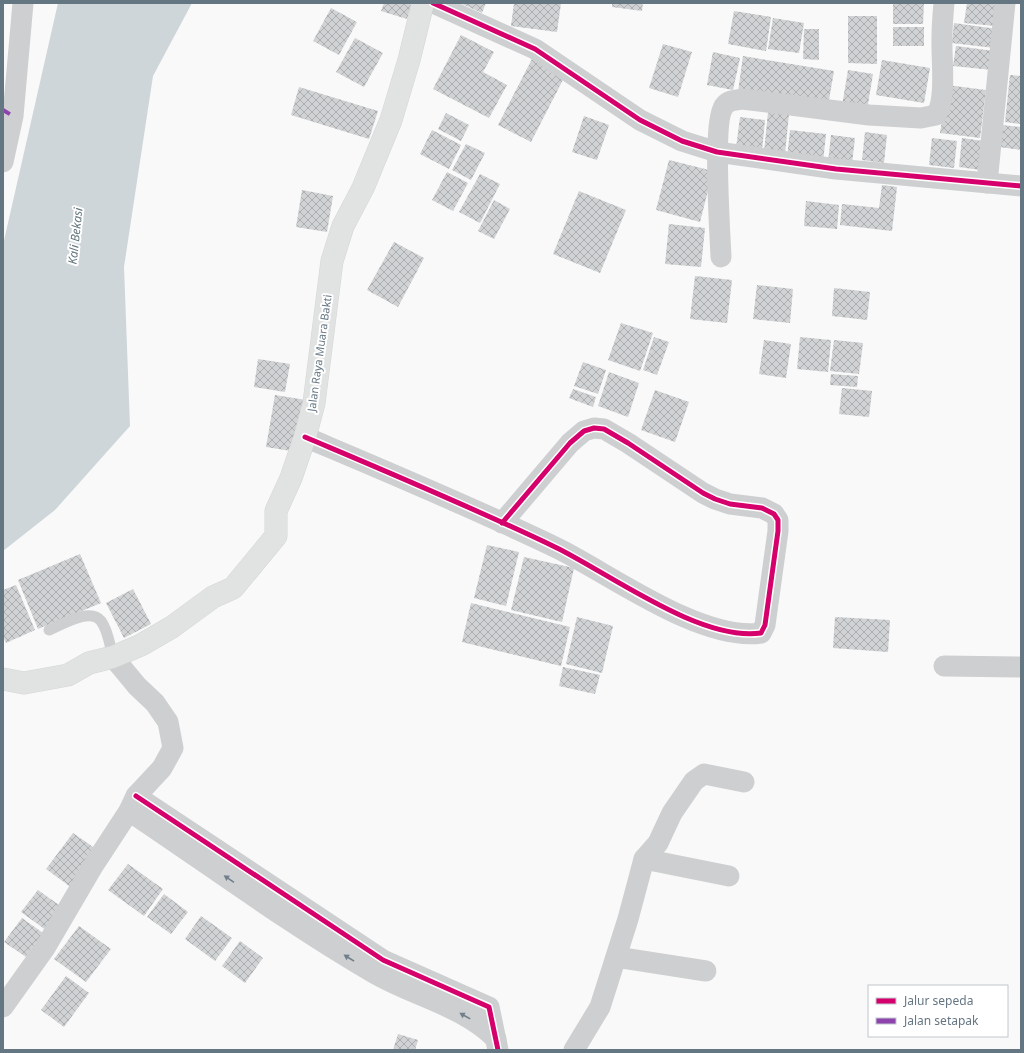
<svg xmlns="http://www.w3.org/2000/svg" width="1024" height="1053" font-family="'Noto Sans',sans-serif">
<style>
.water{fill:#ced6d9}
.building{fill:url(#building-cross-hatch)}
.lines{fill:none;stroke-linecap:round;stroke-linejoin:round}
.primary-casing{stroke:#d5d6d7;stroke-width:23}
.lane{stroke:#cecfd0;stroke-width:11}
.street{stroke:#cecfd0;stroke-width:21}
.primary{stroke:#e1e2e2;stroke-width:22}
.quiet{stroke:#8e44ad;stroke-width:4;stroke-dasharray:8 4;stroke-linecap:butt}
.cycleway-casing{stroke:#fff;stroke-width:8}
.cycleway{stroke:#d6006c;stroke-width:5}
.oneway{fill:#707f8b}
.labels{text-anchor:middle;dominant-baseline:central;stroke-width:4;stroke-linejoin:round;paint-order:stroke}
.street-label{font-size:11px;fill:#657683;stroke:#fff}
.water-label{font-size:12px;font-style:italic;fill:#60757c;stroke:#fff}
</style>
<defs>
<pattern id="building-cross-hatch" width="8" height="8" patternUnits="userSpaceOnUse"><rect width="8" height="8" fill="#d0d2d3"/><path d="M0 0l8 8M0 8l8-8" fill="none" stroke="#acafb1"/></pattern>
</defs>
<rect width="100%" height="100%" fill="#f9f9f9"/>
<polygon class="water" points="58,3 192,3 153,76 124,267 130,426 55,510 3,551 3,245"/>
<g class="building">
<polygon points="384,3 412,3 407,19 381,11"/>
<polygon points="460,3 486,3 482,13"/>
<polygon points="514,3 561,3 557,32 511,26"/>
<polygon points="612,3 643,3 642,11 612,7"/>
<polygon points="893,3 924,3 923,24 893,24"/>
<polygon points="967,3 997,3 995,26 964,23"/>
<polygon points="331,8 357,22 339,55 313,41"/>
<polygon points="734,11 771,17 766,51 728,44"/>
<polygon points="848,16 877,16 877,64 848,63"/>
<polygon points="773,18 804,23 799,53 768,49"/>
<polygon points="954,23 997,29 994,48 952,43"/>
<rect x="893" y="27" width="31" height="19"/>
<polygon points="804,29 819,29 819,60 803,59"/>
<polygon points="461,35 494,52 483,72 507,85 489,118 433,89"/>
<polygon points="355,38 383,53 364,87 336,72"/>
<polygon points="663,44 692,52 678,97 649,88"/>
<polygon points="956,46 994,51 992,70 953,66"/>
<polygon points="713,52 740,58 733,90 707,85"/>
<polygon points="743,56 834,71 828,106 738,92"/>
<polygon points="533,57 566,74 531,142 498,125"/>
<polygon points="882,60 930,68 924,103 876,95"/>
<polygon points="848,70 873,74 867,110 842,106"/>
<polygon points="1010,75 1021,76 1021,124 1005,122"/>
<polygon points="947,85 986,90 980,138 940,133"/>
<polygon points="299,87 378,111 369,139 291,115"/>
<polygon points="768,112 789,114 785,154 764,152"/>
<polygon points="446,113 469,125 461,141 438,129"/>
<polygon points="584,116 609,125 597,160 572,152"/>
<polygon points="740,117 765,120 762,151 736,148"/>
<polygon points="1002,125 1021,127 1021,150 999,147"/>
<polygon points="432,130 461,145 449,169 420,154"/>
<polygon points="790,130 826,134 823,162 787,158"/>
<polygon points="865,132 887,135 884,163 862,160"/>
<polygon points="831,135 855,138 852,164 828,162"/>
<polygon points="932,138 957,141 954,168 929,165"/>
<polygon points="962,138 983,141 980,170 959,167"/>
<polygon points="466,144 485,153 471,180 452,170"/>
<polygon points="669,160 713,171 700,222 656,210"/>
<polygon points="447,172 468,183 453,211 432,200"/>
<polygon points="480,174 500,184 480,223 459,212"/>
<polygon points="882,185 897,187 892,231 840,225 842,204 879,208"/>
<polygon points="302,190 333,196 327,232 296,227"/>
<polygon points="579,191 626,210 600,273 553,254"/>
<polygon points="494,200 510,209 494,239 478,231"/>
<polygon points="806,201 839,205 837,229 804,226"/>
<polygon points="669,224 705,228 701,267 665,264"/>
<polygon points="394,242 424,258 398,307 367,290"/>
<polygon points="695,276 732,280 727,323 690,319"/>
<polygon points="757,285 793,289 790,323 753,319"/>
<polygon points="834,288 870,292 867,320 832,316"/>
<polygon points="621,323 653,333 640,371 608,360"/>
<polygon points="654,337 669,342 657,375 643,370"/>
<polygon points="800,337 831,340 828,372 797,369"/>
<polygon points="764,340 791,344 786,378 759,374"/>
<polygon points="834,340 863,343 859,374 830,371"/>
<polygon points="258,359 290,364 285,392 254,387"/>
<polygon points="583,362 606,370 598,394 574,386"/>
<polygon points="609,372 639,383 628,417 598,406"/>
<polygon points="831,374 858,376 857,387 830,385"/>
<polygon points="842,388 872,391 869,417 839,414"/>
<polygon points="573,389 596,397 593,407 569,398"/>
<polygon points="655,390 689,402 675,442 641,430"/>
<polygon points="275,395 306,400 297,452 266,447"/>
<polygon points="487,545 519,552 506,606 474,598"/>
<polygon points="80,554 101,603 38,629 18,580"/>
<polygon points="524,557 574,568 562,622 511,610"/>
<polygon points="16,585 35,630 6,643 3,636 3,590"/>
<polygon points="133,589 151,624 124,638 106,603"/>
<polygon points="471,603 570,627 561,666 462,642"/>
<polygon points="577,617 613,626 602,673 566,664"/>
<polygon points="835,617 890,620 888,652 833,648"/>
<polygon points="563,667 600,675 595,694 559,686"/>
<polygon points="73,833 99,851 72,888 46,869"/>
<polygon points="128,864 163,889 144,916 108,890"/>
<polygon points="38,890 66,910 50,933 21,912"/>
<polygon points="164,894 188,912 171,934 147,917"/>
<polygon points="201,916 232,938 215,961 185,939"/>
<polygon points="22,918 43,933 26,957 4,942"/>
<polygon points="79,926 111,949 86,982 54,959"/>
<polygon points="240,941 263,958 245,983 222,966"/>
<polygon points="66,976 89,993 64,1027 41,1010"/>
<polygon points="398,1034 418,1040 415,1050 393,1050"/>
</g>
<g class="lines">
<defs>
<polyline id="primary" points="3,679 24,683 68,675 89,663 113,657 141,645 172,627 213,597 233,588 276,536 276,511 291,478 305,437 314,403 332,261 343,226 363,188 391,120 409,60 423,3"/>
</defs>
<use href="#primary" class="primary-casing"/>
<path class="lane" d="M 49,630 C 62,625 90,607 101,621 C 108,630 110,646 113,657"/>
<g class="street">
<polyline points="433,3 535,49 640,120 682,141 717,152 836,169 1021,186"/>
<polyline points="3,162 13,116 23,3"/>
<polyline points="987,183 1005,3"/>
<path d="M 721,257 C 720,233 712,118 725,105 C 729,100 737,100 742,99 L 869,115 L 921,118 L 936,115 C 947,100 941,57 942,37 C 942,26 943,14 944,3"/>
<path d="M 305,437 C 390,473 474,508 557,548 C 610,574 701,642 761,633 L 765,625 L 778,531 L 778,520 L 774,514 L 762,508 L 730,504 L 715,499 L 703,493 L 628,443 L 604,429 L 594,428 L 584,431 L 570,443 L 502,523"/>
<polyline points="944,666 1021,667"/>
<polyline points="136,796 383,960 489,1007 498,1050"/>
<path d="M 129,811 C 210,865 288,923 372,972 C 412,996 462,1005 496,1039"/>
<polyline points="644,859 729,876"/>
<polyline points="616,957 706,971"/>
<polyline points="3,1007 45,948 93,866 129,811 136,796 162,768 173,748 168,722 155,703 137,686 113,657"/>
<polyline points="574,1050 600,1007 628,919 644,859 658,843 672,813 694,781 704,774 744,782"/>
</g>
<use href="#primary" class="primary"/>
<polyline class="quiet" points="3,110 13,116"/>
<defs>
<g id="cycleway">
<polyline points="433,3 535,49 640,120 682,141 717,152 836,169 1021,186"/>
<path d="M 305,437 C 390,473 474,508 557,548 C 610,574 701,642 761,633 L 765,625 L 778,531 L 778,520 L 774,514 L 762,508 L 730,504 L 715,499 L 703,493 L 628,443 L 604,429 L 594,428 L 584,431 L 570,443 L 502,523"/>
<polyline points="136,796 383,960 489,1007 498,1050"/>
</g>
</defs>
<use href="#cycleway" class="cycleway-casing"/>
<use href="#cycleway" class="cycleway"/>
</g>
<defs><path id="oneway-solid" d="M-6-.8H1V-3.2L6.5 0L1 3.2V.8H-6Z"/></defs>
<g class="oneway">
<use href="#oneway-solid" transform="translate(229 879) rotate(-146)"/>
<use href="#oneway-solid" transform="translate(349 958) rotate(-148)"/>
<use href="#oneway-solid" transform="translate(465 1016) rotate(-151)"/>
</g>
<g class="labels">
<g class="street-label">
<text transform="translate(319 353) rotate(-82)">Jalan Raya Muara Bakti</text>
</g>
<g class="water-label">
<text transform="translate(75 236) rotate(-84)">Kali Bekasi</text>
</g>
</g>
<rect width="1024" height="1053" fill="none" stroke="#657683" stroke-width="8"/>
<rect x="868" y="985" width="140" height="52" fill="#ffffff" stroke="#c1c8cd"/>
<rect x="876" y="998" width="20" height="6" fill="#d6006c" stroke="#c1c8cd"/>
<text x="904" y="1005" font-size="12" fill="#657683">Jalur sepeda</text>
<rect x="876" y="1018" width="20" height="6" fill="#8e44ad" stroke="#c1c8cd"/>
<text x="904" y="1025" font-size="12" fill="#657683">Jalan setapak</text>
</svg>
